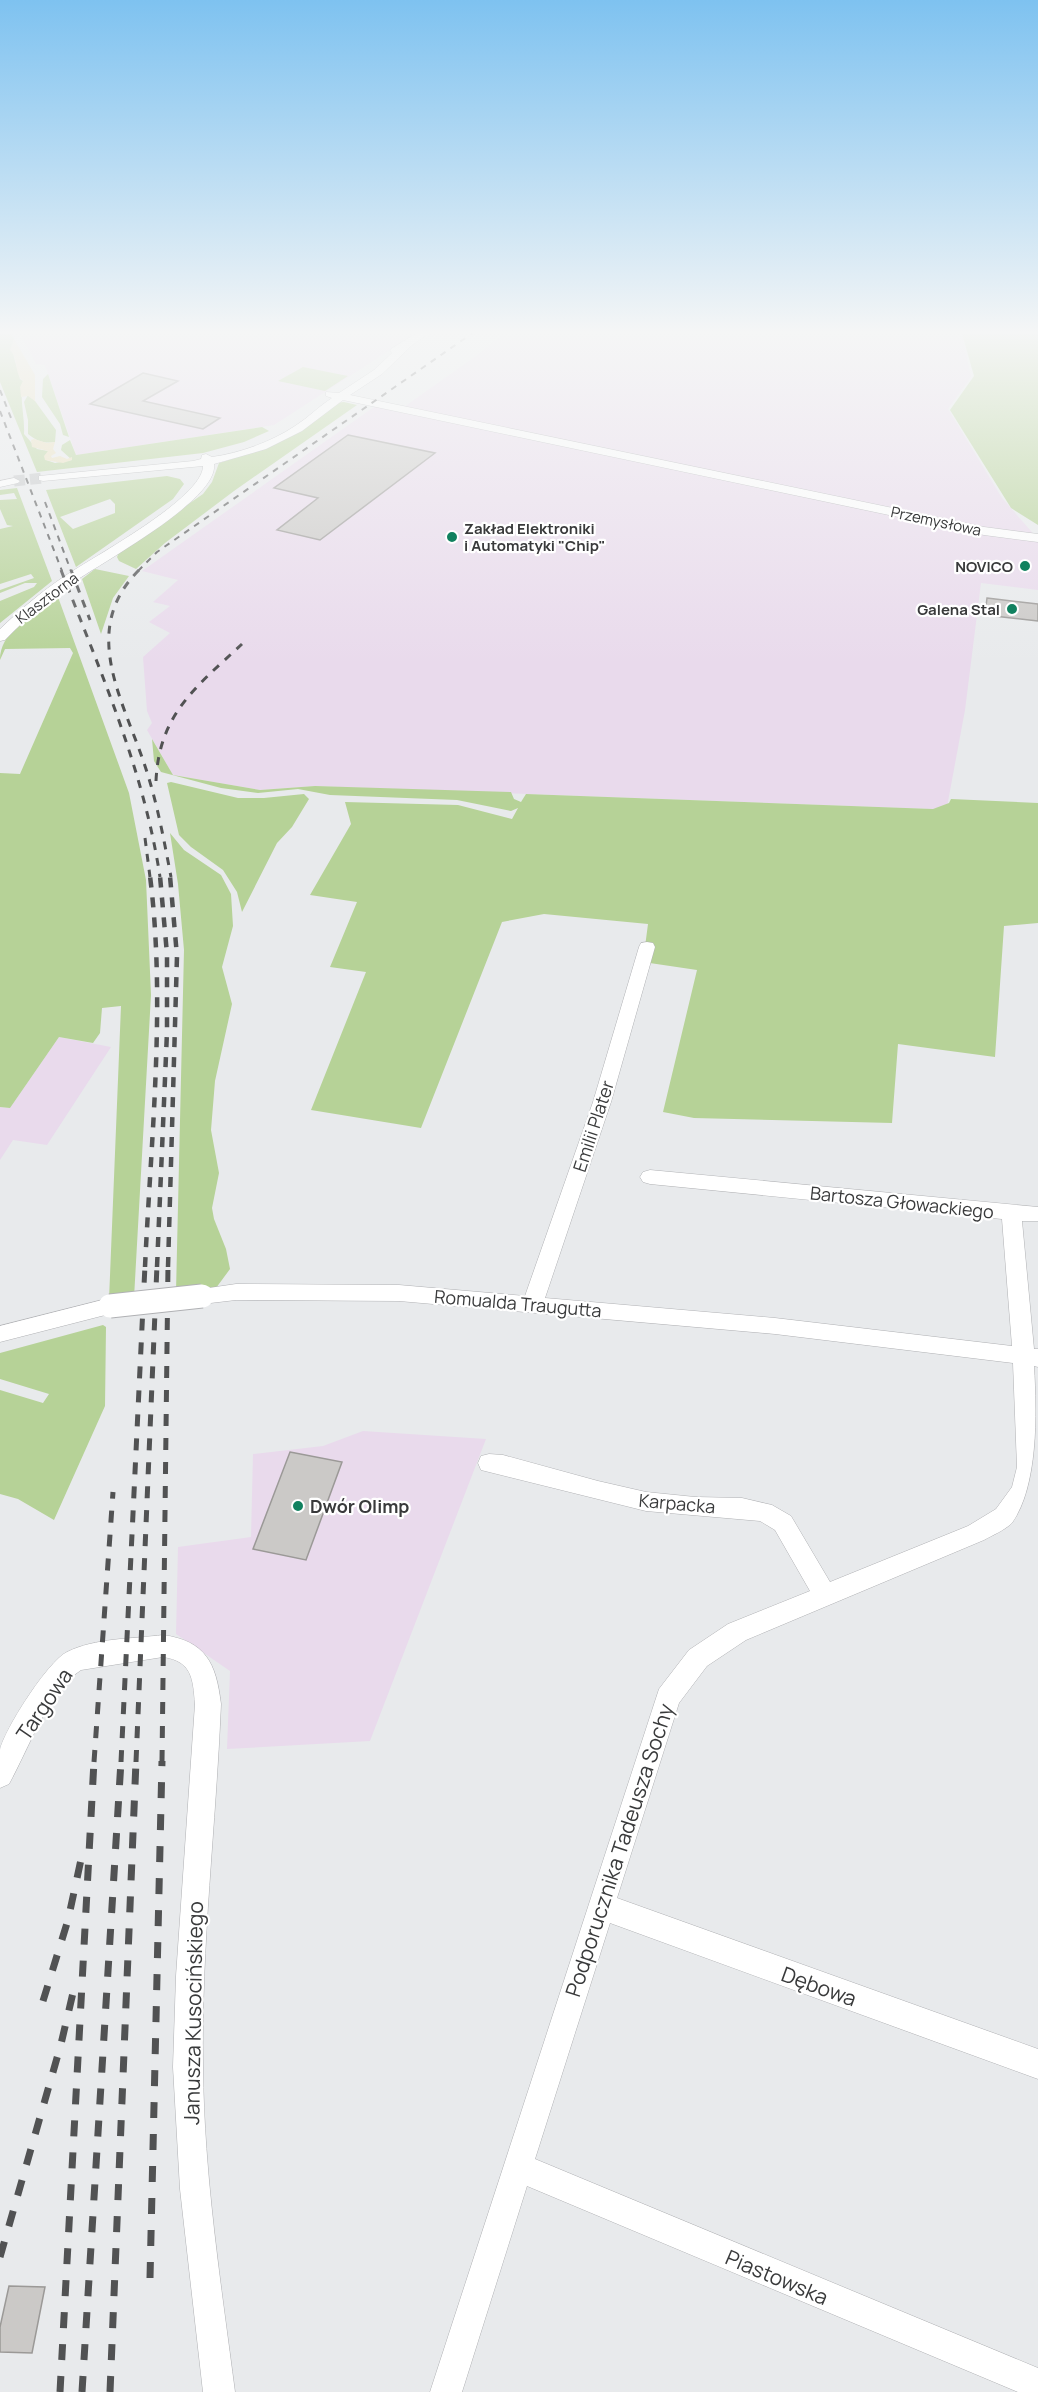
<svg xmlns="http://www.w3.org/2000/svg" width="1038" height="2392" font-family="Manrope,sans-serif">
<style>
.commercial{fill:#e9daec}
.green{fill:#b6d297;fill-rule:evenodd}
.sand{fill:#eae0bb}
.building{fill:#cbc9c7;stroke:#9b9997;stroke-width:1.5}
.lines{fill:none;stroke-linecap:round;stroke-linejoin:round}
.minor-tunnel{stroke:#c5c7c9;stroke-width:11;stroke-dasharray:11 5;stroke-linecap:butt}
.minor-casing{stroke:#b0b1b4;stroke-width:1}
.minor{fill:#fff;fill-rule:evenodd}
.rail-far4{stroke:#515253;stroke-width:2;stroke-dasharray:6 6;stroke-linecap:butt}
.rail-far3{stroke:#515253;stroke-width:3;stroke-dasharray:8 8;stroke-linecap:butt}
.rail-far2{stroke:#515253;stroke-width:4.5;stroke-dasharray:10 10;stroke-linecap:butt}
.rail-far1{stroke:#515253;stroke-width:5;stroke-dasharray:12 12;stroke-linecap:butt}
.rail{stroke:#515253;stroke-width:7;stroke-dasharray:16 16;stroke-linecap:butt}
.minor-bridge-casing{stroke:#b0b1b4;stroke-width:25;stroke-linecap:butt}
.minor-bridge{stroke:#fff;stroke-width:23}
.poi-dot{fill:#11815f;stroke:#fff;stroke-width:2}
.labels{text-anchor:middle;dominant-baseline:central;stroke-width:4.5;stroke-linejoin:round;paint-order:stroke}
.far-street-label{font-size:15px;fill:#393a3b;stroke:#fff}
.far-poi-label{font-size:15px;font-weight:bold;fill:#393a3b;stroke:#fff;text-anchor:end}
.street-label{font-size:18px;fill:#393a3b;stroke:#fff}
.poi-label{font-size:18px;font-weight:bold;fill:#393a3b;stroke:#fff;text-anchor:start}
.near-street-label{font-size:21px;fill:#393a3b;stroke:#fff}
</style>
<rect width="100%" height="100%" fill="#e8eaec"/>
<g class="commercial">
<polygon points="18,330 421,330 274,425 76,455 45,365 36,364"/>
<polygon points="508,330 961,330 971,377 948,409 1002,498 1038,539 1038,590 981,583 965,710 947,807 933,809 315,786 260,790 173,775 147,730 152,723 147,711 143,657 170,633 149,622 170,606 153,602 178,580 142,571 381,402 404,407 476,356"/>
<polygon points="59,1037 111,1047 47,1145 13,1140 0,1160 0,1107 10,1108"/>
<polygon points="363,1431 486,1439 370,1741 227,1749 230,1671 176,1634 178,1547 251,1537 253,1454 323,1446"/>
</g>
<g class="green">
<path d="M 0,330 L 10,330 L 14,339 C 10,352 17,365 20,379 L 23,381 C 19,399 25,416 24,434 L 37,449 L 48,451 L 46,460 L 55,463 L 72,460 L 61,450 L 62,445 L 70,440 L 76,455 L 262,427 L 269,431 L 244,442 L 203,453 L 37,472 L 0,382 Z"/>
<polygon points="961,330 1038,330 1038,525 1011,508 950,410 974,376"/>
<polygon points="303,367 348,376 325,391 278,381"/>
<polygon points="48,374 69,437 63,435 60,424 42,397 43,379"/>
<path d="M 28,395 L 35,401 L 56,430 L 55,442 C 44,444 37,441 28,434 L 28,420 L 24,402 Z"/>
<polygon points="344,402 357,405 234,491 165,543 136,569 119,561 117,557 119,552 203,494 212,482 219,463 260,450 335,403"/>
<path d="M 167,476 L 180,479 L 184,484 L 173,499 L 76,567 L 46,490 ZM 110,499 L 115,504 L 115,513 L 73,529 L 60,517 Z"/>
<polygon points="17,488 52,581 0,623 0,601 34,587 37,583 25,583 0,593 0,590 34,578 31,574 0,584 0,529 13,526 7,525 0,509 0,500 17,499 14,493 0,495 0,490"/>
<polygon points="95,569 129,576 113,598 101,634 82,579"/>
<path d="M 58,597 L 129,793 L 146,880 L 151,995 L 134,1298 L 109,1300 L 121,1006 L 102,1008 L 100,1033 L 93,1043 L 59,1037 L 10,1108 L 0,1107 L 0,773 L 20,774 L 73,653 L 70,648 L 5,649 L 0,660 C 0,633 29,616 49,600 L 52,601 Z"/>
<polygon points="152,739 173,775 260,790 315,786 511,792 514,799 521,802 526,794 933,809 949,803 951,799 1038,803 1038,923 1004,926 995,1057 898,1044 892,1123 694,1118 663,1112 697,970 643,962 648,924 544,914 502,922 421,1128 311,1110 366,972 330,967 357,902 310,895 351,824 345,802 458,805 512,819 518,808 511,811 457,800 330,795 298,789 258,793 221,788 161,772 154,761"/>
<polygon points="171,782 238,798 264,798 304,794 309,799 292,827 277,843 242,912 237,892 223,870 191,847 179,835 167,783"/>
<polygon points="170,833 184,850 221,875 231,894 233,926 222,967 232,1004 215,1081 211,1130 219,1173 212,1208 214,1219 226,1249 230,1269 216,1288 176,1292 184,950 178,884"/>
<polygon points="103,1325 106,1327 105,1406 54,1520 18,1499 0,1494 0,1390 43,1403 49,1394 0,1379 0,1353"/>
</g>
<g class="sand">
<path d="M 14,339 L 35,375 L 35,401 L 28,396 L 21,397 L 20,387 L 23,381 C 14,374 19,359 10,350 Z"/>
<polygon points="34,439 47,443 55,442 53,449 56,453 51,456 52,458 60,456 67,459 72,457 72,460 63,463 45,460 44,456 48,451 32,447 31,440"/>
</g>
<g class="building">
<polygon points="143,373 178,381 143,401 220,418 203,429 90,404"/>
<polygon points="348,435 435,453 320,540 277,530 318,498 274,488"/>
<polygon points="987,598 1038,604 1038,621 985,615"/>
<polygon points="290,1452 342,1462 306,1560 253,1549"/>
<polygon points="9,2286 45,2287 32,2353 0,2352 0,2327"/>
</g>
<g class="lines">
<polyline class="minor-tunnel" points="14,481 43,478"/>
<defs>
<g id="minor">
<path d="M 422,330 L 434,330 L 412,345 L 382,374 L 350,395 L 984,527 L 1038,534 L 1038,542 L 984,535 L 343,400 L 302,431 L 266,449 L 214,464 C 219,500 100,563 71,584 C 47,601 25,619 5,640 L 0,641 L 0,629 C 20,610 41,592 65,576 C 93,557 203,498 203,466 L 43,481 L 39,480 L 39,476 L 193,461 L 201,459 L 202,455 L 206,454 L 212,457 C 240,453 271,442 295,426 C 308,418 319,406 332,398 L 326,396 L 326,392 L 339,393 L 374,370 L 392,353 L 390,351 L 391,349 Z"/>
<polygon points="14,478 20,481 18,483 0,487 0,481"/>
<path d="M 647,942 L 653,943 L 655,947 L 611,1102 L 545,1298 L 775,1318 L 1012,1346 L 1002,1219 L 650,1184 L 643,1182 L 640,1177 L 643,1172 L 650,1170 L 1038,1207 L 1038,1221 L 1022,1221 L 1034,1349 L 1038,1349 L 1038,1367 L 1034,1366 C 1037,1415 1038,1486 1012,1523 C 1005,1530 993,1535 984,1540 L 746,1640 L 707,1666 L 679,1703 L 617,1898 L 1038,2049 L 1038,2079 L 610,1923 L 535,2159 L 1038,2368 L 1038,2392 L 1018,2392 L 527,2186 L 462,2392 L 430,2392 L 659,1689 L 689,1650 L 728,1624 L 810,1591 L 775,1530 L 760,1521 L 646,1511 L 481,1470 L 478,1463 L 481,1456 L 489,1454 L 503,1455 L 598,1481 L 646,1492 L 695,1497 L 742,1498 L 772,1505 L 791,1516 L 830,1582 L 968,1526 L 996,1509 L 1012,1487 L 1017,1467 L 1013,1363 L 775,1334 L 399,1301 L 236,1300 L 202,1304 L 195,1302 L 192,1296 L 195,1290 L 236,1284 L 399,1285 L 525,1296 L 593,1102 L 639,947 L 641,943 Z"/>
<polygon points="110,1298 117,1300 120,1306 117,1312 0,1342 0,1326"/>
<path d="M 163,1635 C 206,1641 216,1663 221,1704 C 216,1825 201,1946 203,2067 C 204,2176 221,2284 235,2392 L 203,2392 L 180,2189 L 173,2067 L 176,1976 L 195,1704 C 193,1679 192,1661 163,1657 L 81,1670 C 48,1692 28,1750 9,1784 L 0,1788 C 0,1776 0,1762 0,1750 C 4,1730 48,1661 67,1652 C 95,1638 132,1639 163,1635 Z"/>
</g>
</defs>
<use href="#minor" class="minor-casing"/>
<use href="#minor" class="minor"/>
<g class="rail-far4">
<polyline points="0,390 11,418"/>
<polyline points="0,411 62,571"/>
<polyline points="45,502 71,571"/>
<polyline points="138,571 157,552 477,330"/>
</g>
<g class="rail-far3">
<path d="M 61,570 C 100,671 144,770 160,877"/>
<polyline points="71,570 90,620"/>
<path d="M 139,570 C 79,630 123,699 145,766 C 157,802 164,840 171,877"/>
<path d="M 156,781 C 159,714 196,687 242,644"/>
<polyline points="145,838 150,877"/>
</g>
<g class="rail-far2">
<path d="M 145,1267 C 151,1138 166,1003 150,876"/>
<polyline points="157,1267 167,1032 167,954 160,876"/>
<polyline points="168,1267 177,956 170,876"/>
</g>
<g class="rail-far1">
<polyline points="94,1762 113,1492"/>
<polyline points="121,1762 145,1265"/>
<polyline points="136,1762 157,1265"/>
<polyline points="162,1762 168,1265"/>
</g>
<g class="rail">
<polyline points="43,2001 68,1920 82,1855"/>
<polyline points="0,2257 61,2044 76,1980"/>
<polyline points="150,2278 162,1761"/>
<polyline points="60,2392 94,1761"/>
<polyline points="82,2392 121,1761"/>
<polyline points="110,2392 136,1761"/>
</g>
<defs>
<polyline id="minor-bridge" points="110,1306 202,1296"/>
</defs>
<use href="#minor-bridge" class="minor-bridge-casing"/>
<use href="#minor-bridge" class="minor-bridge"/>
</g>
<linearGradient id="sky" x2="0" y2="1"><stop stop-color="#7ec2f0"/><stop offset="0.5" stop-color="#f5f6f6"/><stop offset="1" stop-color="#f5f6f6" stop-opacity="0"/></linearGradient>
<rect width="1038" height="665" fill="url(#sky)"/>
<g class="poi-dot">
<circle cx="452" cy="537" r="6"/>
<circle cx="1025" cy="566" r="6"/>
<circle cx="1012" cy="609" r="6"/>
<circle cx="298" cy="1506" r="6"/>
</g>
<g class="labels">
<g class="far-street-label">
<text transform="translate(936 521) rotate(12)">Przemysłowa</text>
<text transform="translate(47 598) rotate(-37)">Klasztorna</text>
</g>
<g class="far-poi-label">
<text x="464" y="528" text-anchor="start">Zakład Elektroniki<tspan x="464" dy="17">i Automatyki "Chip"</tspan></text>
<text x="1013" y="566">NOVICO</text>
<text x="1000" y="609">Galena Stal</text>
</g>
<g class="street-label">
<text transform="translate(593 1126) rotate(-72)">Emilii Plater</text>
<text transform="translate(902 1202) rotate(6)">Bartosza Głowackiego</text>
<text transform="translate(518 1303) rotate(5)">Romualda Traugutta</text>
<text transform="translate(677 1503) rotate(5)">Karpacka</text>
</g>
<g class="poi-label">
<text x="310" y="1506">Dwór Olimp</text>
</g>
<g class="near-street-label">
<text transform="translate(44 1704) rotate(-56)">Targowa</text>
<text transform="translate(619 1850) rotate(-72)">Podporucznika Tadeusza Sochy</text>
<text transform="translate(819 1986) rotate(20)">Dębowa</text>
<text transform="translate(193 2013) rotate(-89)">Janusza Kusocińskiego</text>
<text transform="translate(777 2277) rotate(23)">Piastowska</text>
</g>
</g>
</svg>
